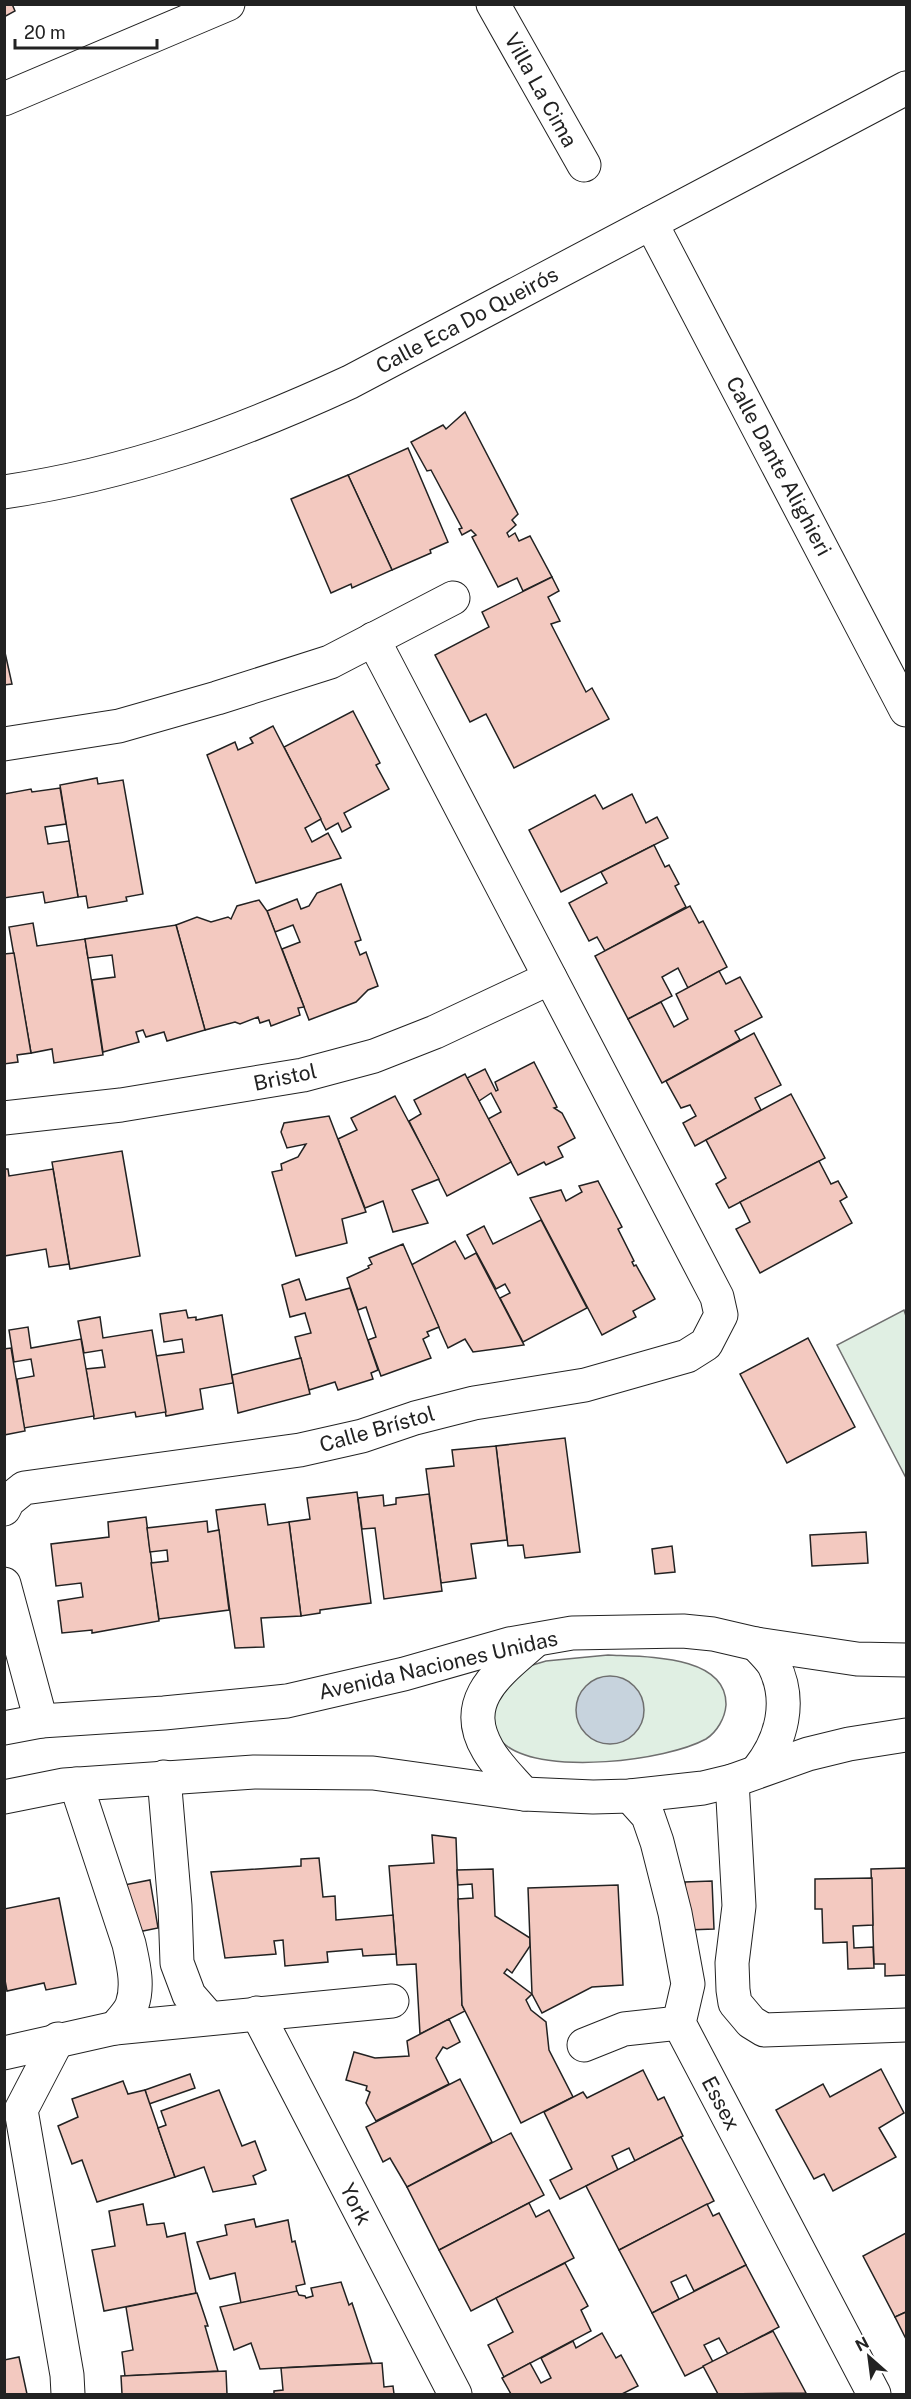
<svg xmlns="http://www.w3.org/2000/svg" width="911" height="2399" font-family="'Public Sans',sans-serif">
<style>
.green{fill:#e0efe3;stroke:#6f6f6f;stroke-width:1.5}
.water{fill:#c7d3dd;stroke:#6f6f6f;stroke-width:1.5}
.building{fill:#f3c9c0;stroke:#222;stroke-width:1.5}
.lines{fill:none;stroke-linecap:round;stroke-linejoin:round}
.minor-casing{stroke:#222;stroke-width:35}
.minor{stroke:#fff;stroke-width:33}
.labels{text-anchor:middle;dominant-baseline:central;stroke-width:4.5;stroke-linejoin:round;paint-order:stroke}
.street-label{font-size:21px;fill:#222;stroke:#fff}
</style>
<rect width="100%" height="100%" fill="#fff"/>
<g class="green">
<polygon points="904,1310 906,1316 906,1478 837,1345"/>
<path d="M 608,1655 C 643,1657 727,1654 726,1705 C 725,1718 717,1732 706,1739 C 666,1761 545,1775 507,1746 C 495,1738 494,1724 489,1711 L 516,1670 L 546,1661 Z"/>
</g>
<circle class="water" cx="610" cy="1710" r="34"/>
<g class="building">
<polygon points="4,4 12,4 15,11 4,17"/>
<polygon points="465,412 518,514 512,520 516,525 507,533 509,537 515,533 519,541 530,536 552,577 523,591 517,578 498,587 472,537 476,535 471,530 462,535 459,529 462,528 431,470 427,471 411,442 443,425 446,429"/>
<polygon points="408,448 448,542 430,550 431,553 392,570 348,475"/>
<polygon points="348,475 392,570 352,588 351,584 331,593 291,499"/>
<polygon points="552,577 559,591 548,597 560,621 551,624 586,692 592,688 609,719 514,768 486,714 470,722 435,655 489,627 482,612"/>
<polygon points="4,648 12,684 4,685"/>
<polygon points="353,711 380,763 376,765 389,789 344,813 351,827 342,832 338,823 326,830 284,747"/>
<polygon points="273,726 321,819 305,828 312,842 328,833 341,858 256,883 207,755 235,742 238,750 253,743 250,738"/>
<polygon points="97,778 98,784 123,780 143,894 126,897 127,901 88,908 86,896 78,897 60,785"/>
<polygon points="60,788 66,824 45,827 48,844 69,841 78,897 45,903 43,892 4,898 4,794 31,789 32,792"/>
<polygon points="632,794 646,823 657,817 668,838 561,892 529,830 595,795 603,809"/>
<polygon points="654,845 665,867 669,865 679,884 675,886 686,907 605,951 597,937 589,941 569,903 607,883 601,872"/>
<polygon points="341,884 361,940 355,942 360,955 366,952 378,986 368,990 356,1002 309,1020 282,949 300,942 293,925 275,932 267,911 297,899 301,909 309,906 317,893"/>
<polygon points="259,900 267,911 304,1007 298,1008 300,1015 271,1026 269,1020 260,1023 258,1017 240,1024 235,1022 205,1030 176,925 197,917 211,922 228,917 231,919 237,906"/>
<polygon points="690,906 699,923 703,921 727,967 688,988 678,968 662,977 672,996 628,1019 595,956"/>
<polygon points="33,923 37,946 85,939 103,1055 54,1063 52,1049 31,1053 9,927"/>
<polygon points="176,925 205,1030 167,1041 164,1032 146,1037 143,1030 136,1032 139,1042 103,1052 92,980 115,977 112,955 88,958 85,939"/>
<polygon points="14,953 31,1053 17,1055 18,1062 4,1064 4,954"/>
<polygon points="719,971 726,984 740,977 762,1017 735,1031 740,1040 662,1083 628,1019 661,1002 674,1027 688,1019 676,994"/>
<polygon points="754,1033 781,1085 755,1098 761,1110 695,1146 683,1123 696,1116 690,1105 681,1108 666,1081"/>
<polygon points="534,1062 557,1107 554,1108 562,1113 575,1138 558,1147 563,1157 546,1165 544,1162 518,1175 488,1119 501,1112 491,1093 479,1101 467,1078 485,1069 496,1091 498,1090 495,1082"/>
<polygon points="465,1074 511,1162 447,1196 409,1121 421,1114 414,1100"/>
<polygon points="791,1094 825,1158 729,1208 716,1184 726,1178 706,1140"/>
<polygon points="395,1096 439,1179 412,1190 428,1223 393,1232 383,1201 365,1208 338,1139 357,1130 351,1118"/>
<polygon points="329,1116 366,1212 342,1219 347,1243 296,1256 272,1172 282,1170 281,1164 298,1157 306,1144 287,1148 281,1132 284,1123"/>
<polygon points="122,1151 140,1256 70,1269 52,1162"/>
<polygon points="819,1161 831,1184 838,1181 847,1197 840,1201 852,1223 760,1273 736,1229 750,1222 740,1202"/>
<polygon points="4,1169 8,1169 9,1176 53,1169 69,1264 49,1267 46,1249 4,1256"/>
<polygon points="598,1181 622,1227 618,1229 634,1261 632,1262 634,1266 636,1265 655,1299 633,1311 636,1317 602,1335 530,1198 561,1190 566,1201 582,1192 579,1186"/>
<polygon points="541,1220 587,1308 523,1342 500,1298 510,1293 505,1284 496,1289 467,1235 484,1226 493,1244"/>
<polygon points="455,1241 465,1259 476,1253 524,1345 473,1352 465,1339 448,1348 411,1265"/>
<polygon points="403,1244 439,1327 427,1332 429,1336 423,1339 431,1358 381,1376 368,1340 376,1337 366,1307 358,1310 347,1278 369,1268 368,1266 372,1264 369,1258"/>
<polygon points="299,1279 306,1300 350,1288 378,1370 371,1373 373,1379 338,1390 335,1382 309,1390 295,1337 311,1333 305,1313 290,1317 282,1285"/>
<polygon points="186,1310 188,1318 196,1317 196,1320 222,1315 233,1383 200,1389 203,1409 166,1416 156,1356 184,1352 182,1339 164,1342 160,1314"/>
<polygon points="100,1317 103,1338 152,1330 166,1412 136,1417 135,1412 94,1419 86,1369 105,1367 102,1350 84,1353 78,1321"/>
<polygon points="28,1327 31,1348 81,1339 94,1416 24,1428 17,1379 34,1376 31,1359 14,1362 9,1330"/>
<polygon points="808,1338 855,1427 787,1463 740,1374"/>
<polygon points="11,1348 25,1431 4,1435 4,1349"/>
<polygon points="301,1358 310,1394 238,1413 232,1375"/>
<polygon points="565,1438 580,1552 525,1558 523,1545 508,1546 496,1446"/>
<polygon points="496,1446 507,1540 471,1544 476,1578 441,1583 426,1469 454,1466 452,1450"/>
<polygon points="357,1492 371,1603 320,1610 320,1613 301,1616 289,1522 310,1519 307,1498"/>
<polygon points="429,1494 442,1591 384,1599 375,1528 362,1529 358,1498 383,1495 384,1506 396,1504 396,1498"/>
<polygon points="265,1504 268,1525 289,1522 301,1616 261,1618 264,1647 235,1648 216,1510"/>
<polygon points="146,1517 159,1621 92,1633 92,1630 62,1633 58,1601 83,1597 81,1583 56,1586 51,1544 109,1537 108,1522"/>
<polygon points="207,1521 208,1532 219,1530 229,1610 159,1619 151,1563 168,1561 167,1550 150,1552 147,1528"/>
<polygon points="866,1532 868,1563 812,1566 810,1535"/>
<polygon points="672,1546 675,1572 655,1574 652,1549"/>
<polygon points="432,1835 456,1838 462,2005 465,2011 420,2034 416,1964 397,1965 389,1866 434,1863"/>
<polygon points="319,1858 323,1897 335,1896 336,1920 393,1915 396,1954 363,1956 362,1949 327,1952 328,1962 285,1966 283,1940 274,1941 276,1954 225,1958 211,1872 301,1866 301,1859"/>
<polygon points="906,1868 906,1975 885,1976 885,1964 874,1964 871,1869"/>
<polygon points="493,1869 495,1916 530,1938 530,1946 512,1973 507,1969 504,1973 532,1994 526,2000 531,2010 546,2022 549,2050 573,2097 521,2123 462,2005 458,1899 473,1898 472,1884 458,1885 457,1870"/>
<polygon points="872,1878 873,1925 853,1926 854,1948 873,1947 874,1968 848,1969 847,1942 823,1943 822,1909 815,1909 815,1879"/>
<polygon points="150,1880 158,1928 133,1933 124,1885"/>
<polygon points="712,1881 714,1929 687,1930 685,1882"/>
<polygon points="618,1885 623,1985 592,1987 542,2013 532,1994 528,1888"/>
<polygon points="59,1898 76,1984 46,1990 44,1983 7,1991 4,1975 4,1909"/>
<polygon points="449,2019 460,2042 447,2049 443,2047 436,2058 449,2084 376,2121 366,2103 370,2092 366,2090 367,2086 346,2080 354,2052 375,2058 409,2056 407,2041"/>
<polygon points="881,2069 904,2113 879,2128 896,2157 833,2191 824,2174 814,2179 776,2110 823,2084 830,2097"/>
<polygon points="643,2070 658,2100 664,2097 683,2136 635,2161 629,2148 612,2156 618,2170 560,2199 550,2180 572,2169 544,2112 583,2092 587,2098"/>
<polygon points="190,2074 195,2088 149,2104 145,2090"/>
<polygon points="460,2079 492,2142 407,2187 390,2158 383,2162 366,2127"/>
<polygon points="123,2081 128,2094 145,2090 175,2177 97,2202 82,2160 72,2164 58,2126 78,2117 72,2099"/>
<polygon points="219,2090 242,2146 255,2141 266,2170 253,2176 256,2184 213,2192 204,2167 175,2177 158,2128 166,2125 161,2111"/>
<polygon points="511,2133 544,2195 439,2250 407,2187"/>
<polygon points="681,2137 714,2201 619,2250 586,2186"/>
<polygon points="529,2203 536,2217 549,2210 574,2258 471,2311 439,2250"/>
<polygon points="143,2204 147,2225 164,2223 167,2237 185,2233 196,2293 104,2311 92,2250 115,2246 109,2211"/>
<polygon points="707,2204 713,2216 719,2213 746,2265 694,2291 686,2275 671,2282 679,2299 652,2313 619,2250"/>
<polygon points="254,2219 256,2227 288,2220 292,2242 295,2241 305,2284 296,2286 297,2292 241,2303 235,2273 210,2279 197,2242 227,2235 225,2225"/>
<polygon points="906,2233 906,2312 895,2317 863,2256"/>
<polygon points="565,2263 588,2306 581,2310 591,2331 504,2377 488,2345 513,2332 496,2298"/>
<polygon points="746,2265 779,2327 728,2354 719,2338 704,2345 713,2362 685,2376 652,2313"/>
<polygon points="341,2282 349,2305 352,2303 372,2363 260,2369 251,2343 234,2350 220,2307 297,2291 299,2295 305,2296 306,2298 313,2296 311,2288"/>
<polygon points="197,2293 208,2326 205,2326 218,2371 125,2376 122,2352 133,2350 126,2307"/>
<polygon points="906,2312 906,2339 895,2317"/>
<polygon points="773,2331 806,2393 718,2394 703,2366"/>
<polygon points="602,2333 616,2358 621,2355 638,2386 622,2394 511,2394 502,2378 530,2363 541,2383 551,2378 541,2358 573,2341 576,2348"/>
<polygon points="19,2357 27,2394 4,2394 4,2360"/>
<polygon points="382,2363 384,2387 393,2386 394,2394 274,2394 274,2391 283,2390 281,2368"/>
<polygon points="226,2371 227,2394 122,2394 121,2376"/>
</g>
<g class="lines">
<defs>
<g id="minor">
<polyline points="493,4 584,165"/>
<polyline points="4,99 228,4"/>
<polyline points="651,223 906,710"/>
<path d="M 4,492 C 131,473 235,435 350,382 L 906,88"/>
<polyline points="4,744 119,726 217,698 330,662 453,598"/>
<polyline points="4,1118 121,1105 303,1075 374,1056 435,1032 550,978"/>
<polyline points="4,1509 8,1501 24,1488 300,1450 362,1436 415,1418 474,1403 585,1385 687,1356 706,1344 721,1315 717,1297 373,639"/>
<polyline points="4,1584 41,1721"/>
<path d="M 756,1644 C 761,1650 769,1657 774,1665 C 792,1701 782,1740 758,1770"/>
<polyline points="4,1728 41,1721 164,1713 287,1701 404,1674 509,1644 572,1633 683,1631 713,1634 756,1644 857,1659 906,1660"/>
<polyline points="164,1777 175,1906 177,1963 189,1995 209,2018"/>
<polyline points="732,1781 739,1906 732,1963 733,1990 735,2003 751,2022 764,2030 906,2025"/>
<path d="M 76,1784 L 129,1944 C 133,1963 139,1985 132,2005 C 129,2013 121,2021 115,2028"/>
<path d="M 524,1794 C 512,1780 497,1766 488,1750 C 458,1699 501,1671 536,1640"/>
<polyline points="630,1796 648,1816 657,1842 675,1913 688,1984 679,2023 874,2394"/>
<polyline points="4,1797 64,1785 254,1772 373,1773 524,1794 593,1797 630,1796 703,1788 732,1781 808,1754 849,1744 906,1735"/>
<polyline points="257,2013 455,2394"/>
<polyline points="58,2039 21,2110 67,2375 68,2394"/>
<polyline points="584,2045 624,2029 679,2023"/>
<polyline points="4,2053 115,2028 392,2001"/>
</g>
</defs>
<use href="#minor" class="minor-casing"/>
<use href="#minor" class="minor"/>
</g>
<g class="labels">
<g class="street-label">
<text transform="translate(541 90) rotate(61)">Villa La Cima</text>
<text transform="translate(467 320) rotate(-28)">Calle Eca Do Queirós</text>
<text transform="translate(779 466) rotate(62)">Calle Dante Alighieri</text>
<text transform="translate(285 1077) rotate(-12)">Bristol</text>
<text transform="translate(377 1429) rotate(-16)">Calle Brístol</text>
<text transform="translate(438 1665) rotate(-13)">Avenida Naciones Unidas</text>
<text transform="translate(721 2103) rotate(62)">Essex</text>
<text transform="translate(356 2204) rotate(63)">York</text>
</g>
</g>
<rect width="911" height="2399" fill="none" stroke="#222222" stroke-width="12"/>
<g transform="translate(869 2357) rotate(332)" stroke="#ffffff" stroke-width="4.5" paint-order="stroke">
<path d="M0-4.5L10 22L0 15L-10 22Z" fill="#222222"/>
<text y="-9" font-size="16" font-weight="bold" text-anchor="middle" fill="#222222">N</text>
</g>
<path d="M15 39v9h142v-9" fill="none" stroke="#222222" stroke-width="3"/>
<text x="24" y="39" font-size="18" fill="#222222" stroke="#ffffff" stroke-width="4.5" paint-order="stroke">20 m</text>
</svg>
